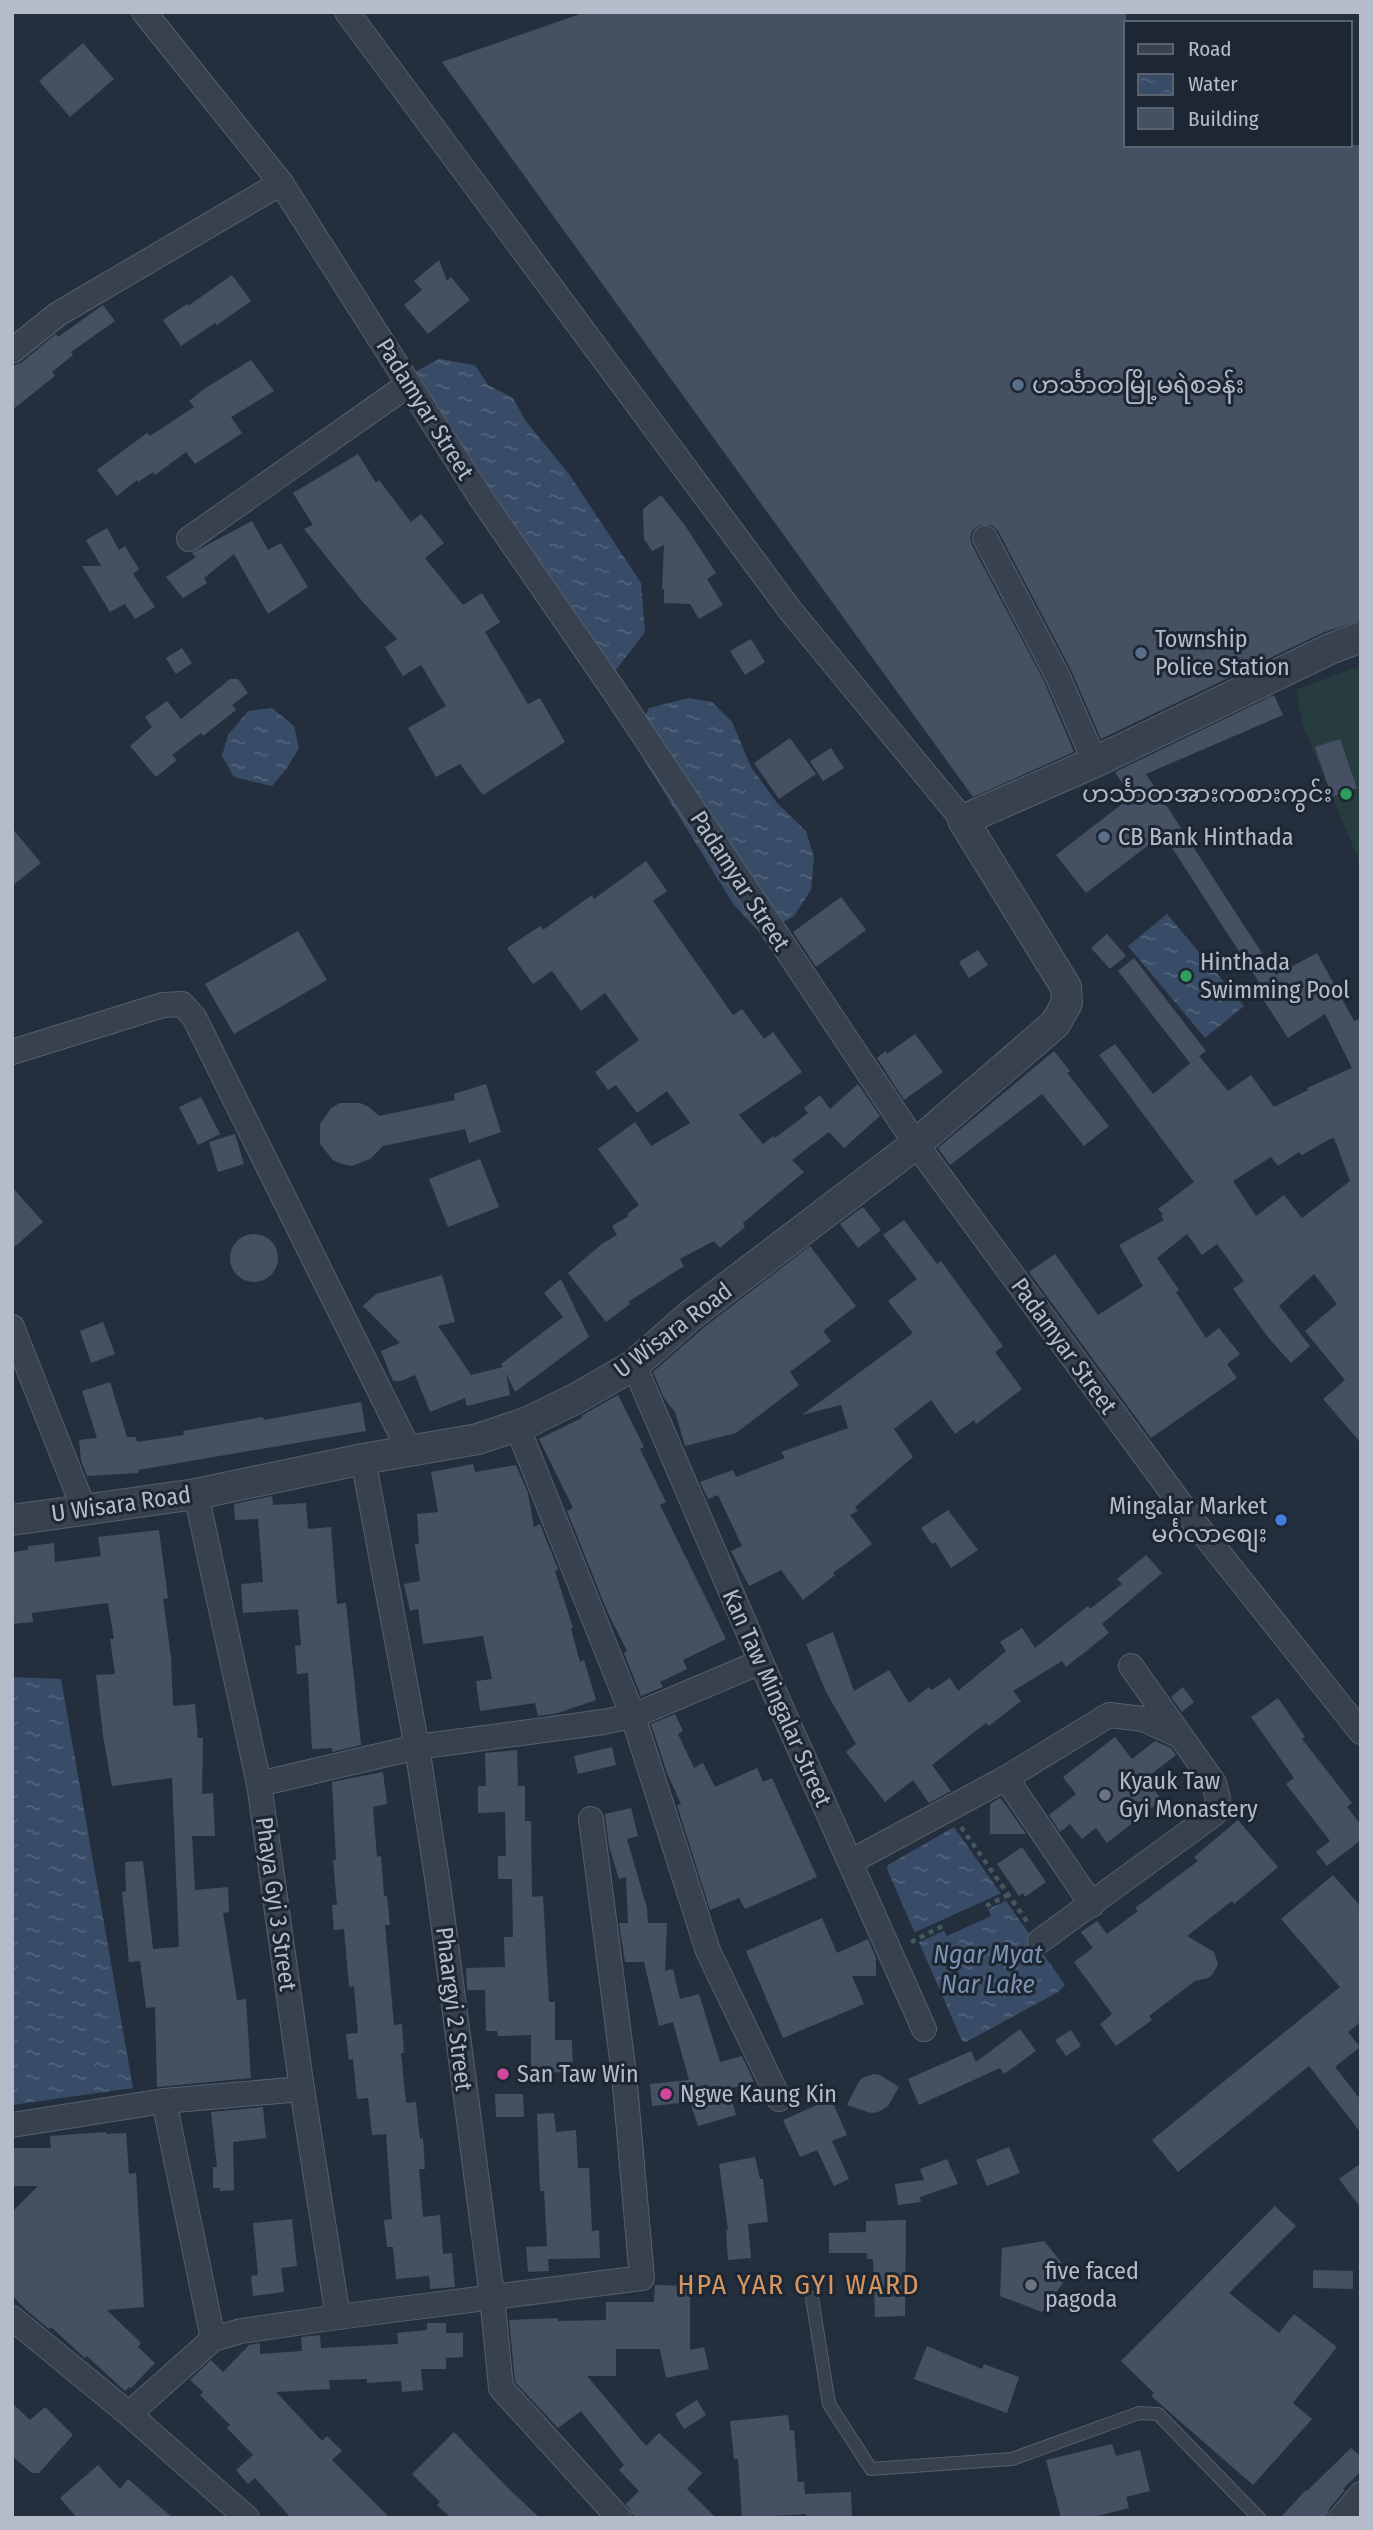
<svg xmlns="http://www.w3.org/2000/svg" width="1373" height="2530" font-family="'Fira Sans Condensed','Noto Sans Myanmar',sans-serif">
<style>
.pitch{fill:#263c3f}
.water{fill:url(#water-ripples)}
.pier{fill:#242f3e}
.building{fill:#455162;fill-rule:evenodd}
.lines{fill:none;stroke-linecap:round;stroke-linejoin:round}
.service-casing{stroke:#565f6c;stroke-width:14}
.minor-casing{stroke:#565f6c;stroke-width:26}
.tertiary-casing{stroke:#565f6c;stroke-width:32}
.path{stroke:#44595c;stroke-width:4.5;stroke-dasharray:5 5;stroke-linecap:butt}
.service{stroke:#38414e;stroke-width:12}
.minor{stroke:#38414e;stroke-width:24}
.tertiary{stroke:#38414e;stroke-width:30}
.service-dot{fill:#5c6f8a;stroke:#1d2633;stroke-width:2.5}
.leisure-dot{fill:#2e9e5b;stroke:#1d2633;stroke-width:2.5}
.shop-dot{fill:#3f7fe0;stroke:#1d2633;stroke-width:2.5}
.worship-dot{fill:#6b7280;stroke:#1d2633;stroke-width:2.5}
.hotel-dot{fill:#d1479c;stroke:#1d2633;stroke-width:2.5}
.labels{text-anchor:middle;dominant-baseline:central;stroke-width:6;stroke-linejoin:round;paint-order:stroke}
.poi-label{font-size:24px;fill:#b4bcc9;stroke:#1d2633;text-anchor:start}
.street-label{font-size:24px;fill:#b4bcc9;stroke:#1d2633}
.water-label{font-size:26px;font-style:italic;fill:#7c92b1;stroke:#1d2633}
.quarter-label{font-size:28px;letter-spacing:2px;fill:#d59563;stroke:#1d2633}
</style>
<defs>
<pattern id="water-ripples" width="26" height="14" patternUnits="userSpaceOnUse" patternTransform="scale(1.75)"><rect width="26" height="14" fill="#394c67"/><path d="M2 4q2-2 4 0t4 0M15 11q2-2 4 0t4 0" fill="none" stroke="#53647b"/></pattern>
</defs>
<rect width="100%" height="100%" fill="#242f3e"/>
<polygon class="pitch" points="1361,665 1361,866 1302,723 1296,690"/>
<g class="water">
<polygon points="439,359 475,365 488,385 513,398 525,420 569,474 641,583 645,632 612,675 598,684 413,373"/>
<polygon points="689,698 712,702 732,722 751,767 777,803 806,831 814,857 811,890 794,916 761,934 734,905 641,755 634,737 649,708"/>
<polygon points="272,708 294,726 299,748 287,768 272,786 234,777 222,756 228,735 248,711"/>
<polygon points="1167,914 1244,1006 1205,1038 1128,946"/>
<polygon points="12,1677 61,1679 133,2088 12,2105"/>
<polygon points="954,1827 1065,1985 1058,1992 966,2042 962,2041 887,1869 888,1865"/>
</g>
<polygon class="pier" points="1004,1892 1008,1900 988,1909 991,1916 947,1936 944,1931 917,1943 913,1933"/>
<g class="building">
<polygon points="586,12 1126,12 1126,145 1361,145 1361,620 1322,633 1101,739 1070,668 998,531 992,525 979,525 972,531 970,538 972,545 1044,681 1074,752 973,797 442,62"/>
<polygon points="83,43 114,79 70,117 39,81"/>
<polygon points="439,260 447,281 451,277 470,300 428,334 404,305 422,290 414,281"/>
<polygon points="232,275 251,301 217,325 215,323 181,346 163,320 187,304 188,306"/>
<polygon points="103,305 115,321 71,352 73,355 52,372 55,376 12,410 12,366 21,363 56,334 58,337"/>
<polygon points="251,360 274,391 231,417 242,433 195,464 186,452 155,475 153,472 138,482 137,480 117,496 97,470 147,433 150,436 194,407 189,401 204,389"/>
<polygon points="358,454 376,483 379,480 411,522 421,514 444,543 425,558 463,605 482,593 500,622 485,632 528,704 540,698 565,742 483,795 460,764 436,777 408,728 446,706 421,665 403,676 385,647 397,639 362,601 304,529 313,525 293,493"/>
<polygon points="661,495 686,527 716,573 707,579 723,605 699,619 690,604 664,603 664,589 662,589 664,545 652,551 644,539 643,509"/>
<polygon points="252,521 268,550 281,543 308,587 268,614 234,554 204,578 207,583 183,598 166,577 196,557 192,553"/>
<polygon points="107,528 119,550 125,546 139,569 133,574 155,607 135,619 125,604 110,612 82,566 101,566 86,540"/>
<polygon points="751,639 765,662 745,675 730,651"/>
<polygon points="182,648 192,663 176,674 166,658"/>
<polygon points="230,679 238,679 248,693 232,705 236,710 203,736 201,733 172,755 177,760 156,777 130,746 152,727 145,717 167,701 181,719"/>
<path d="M 1274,695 L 1283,715 L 1146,774 L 1276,975 L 1317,953 L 1354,1021 L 1361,1018 L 1361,1443 L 1323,1399 L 1345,1380 L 1305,1331 L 1337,1304 L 1314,1274 L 1279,1306 L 1310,1346 L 1291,1363 L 1267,1336 L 1233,1289 L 1244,1281 L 1217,1244 L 1202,1255 L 1187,1234 L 1157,1258 L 1179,1290 L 1176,1292 L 1206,1338 L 1219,1328 L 1240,1354 L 1227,1364 L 1237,1378 L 1151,1438 L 1029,1272 L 1055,1254 L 1098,1315 L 1143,1286 L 1119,1245 L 1164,1220 L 1161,1216 L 1163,1214 L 1158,1209 L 1194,1182 L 1099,1055 L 1115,1044 L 1153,1094 L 1199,1056 L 1228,1091 L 1251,1075 L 1274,1107 L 1308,1090 L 1307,1088 L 1352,1068 L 1325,1014 L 1288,1038 L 1259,993 L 1264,990 L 1163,834 L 1086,893 L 1056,855 L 1131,797 L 1115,772 ZM 1334,1138 L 1350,1181 L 1302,1218 L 1284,1195 L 1256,1216 L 1233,1181 L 1271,1157 L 1278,1166 L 1299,1152 L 1302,1155 L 1330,1139 Z"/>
<polygon points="790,738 816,774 779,799 754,763"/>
<polygon points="1340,739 1357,788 1332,797 1315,747"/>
<polygon points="831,748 844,768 823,781 810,761"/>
<polygon points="12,828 41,863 12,886"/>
<polygon points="646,861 667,891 653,901 733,1015 742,1009 764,1039 773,1032 802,1072 739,1115 763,1144 773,1136 775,1138 808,1113 804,1108 820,1095 830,1109 858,1084 880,1116 844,1148 829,1132 792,1160 804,1172 743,1223 745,1227 720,1248 714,1241 680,1259 684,1266 628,1302 630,1304 606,1322 568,1273 603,1243 617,1235 612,1226 629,1216 627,1214 639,1205 598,1149 635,1122 651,1146 690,1123 667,1091 637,1113 616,1085 608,1090 595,1072 639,1040 605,993 581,1011 552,971 533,984 507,948 540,926 543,930 592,895 594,899"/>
<polygon points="841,897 866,930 816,967 793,932"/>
<polygon points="298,931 327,980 234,1034 205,984"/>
<polygon points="1107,934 1126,956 1110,969 1091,948"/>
<polygon points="978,950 988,965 969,978 959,962"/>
<polygon points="1134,958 1206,1051 1190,1063 1118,971"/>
<polygon points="915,1034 943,1072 904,1100 877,1058 886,1051 887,1054"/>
<polygon points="1054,1051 1070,1071 1067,1073 1109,1126 1084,1146 1042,1094 950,1165 938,1148"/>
<polygon points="486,1084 501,1132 469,1143 465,1129 383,1146 370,1159 352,1166 342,1164 333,1160 320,1144 320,1124 331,1108 340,1103 360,1103 369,1107 379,1116 455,1100 454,1094"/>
<polygon points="201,1097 220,1134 198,1145 179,1107"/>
<polygon points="235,1134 244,1164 218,1172 209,1142"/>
<polygon points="480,1159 499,1207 448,1227 429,1179"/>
<polygon points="12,1187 43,1222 12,1249"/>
<polygon points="863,1207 881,1230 858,1248 840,1224"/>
<polygon points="904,1220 937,1264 941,1261 1003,1346 995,1352 1022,1389 976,1424 974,1420 955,1434 931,1400 894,1429 913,1457 855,1507 858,1511 850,1515 872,1544 833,1573 835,1575 803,1600 781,1570 749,1586 731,1551 742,1546 718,1495 708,1499 700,1482 733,1470 736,1477 785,1458 781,1452 848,1428 841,1405 802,1415 913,1333 888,1301 917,1279 883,1235"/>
<circle cx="254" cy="1258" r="24"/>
<polygon points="810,1246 856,1306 823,1331 831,1341 790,1372 799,1385 736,1433 685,1446 675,1412 664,1398 653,1372 702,1329"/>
<polygon points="442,1275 455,1322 438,1326 471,1375 503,1367 501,1364 563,1317 544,1293 561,1279 589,1337 515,1392 506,1373 510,1395 467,1406 465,1398 430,1412 415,1375 401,1381 393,1381 381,1351 400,1343 363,1306 376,1294"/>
<polygon points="103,1322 115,1354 91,1363 80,1331"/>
<polygon points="110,1382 127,1437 136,1437 137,1442 184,1435 183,1431 263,1417 264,1420 361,1402 366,1431 138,1470 138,1473 87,1476 81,1460 79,1440 97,1438 82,1391"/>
<polygon points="618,1395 644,1447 640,1449 666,1502 660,1505 726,1639 683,1660 687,1669 660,1682 663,1687 641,1696 624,1653 627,1651 607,1611 567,1511 573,1508 539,1439 582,1418 581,1416"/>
<polygon points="473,1464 475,1472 516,1465 528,1493 534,1527 540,1524 558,1569 555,1571 573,1628 571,1629 580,1662 584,1660 596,1700 558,1713 538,1716 535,1703 480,1711 476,1681 492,1679 483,1636 423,1644 418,1609 410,1611 404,1584 420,1581 415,1544 419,1544 417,1514 438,1512 431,1472"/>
<polygon points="272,1496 273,1505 306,1503 308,1529 331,1527 337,1604 346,1603 361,1745 332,1752 332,1748 312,1749 308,1673 297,1674 295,1646 301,1645 298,1609 243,1613 241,1584 263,1582 258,1519 235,1520 234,1504"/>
<polygon points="948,1510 978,1550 951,1568 935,1542 932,1544 921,1528"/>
<polygon points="159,1530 168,1598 163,1599 171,1657 173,1706 195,1704 198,1738 203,1738 202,1794 213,1793 215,1836 192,1836 195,1890 228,1887 229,1912 223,1913 237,2000 246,1999 251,2078 157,2087 155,2007 146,2008 140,1961 129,1962 122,1892 126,1891 125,1862 143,1861 153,1949 179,1947 172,1778 112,1786 103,1736 96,1675 115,1674 110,1639 114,1639 108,1603 32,1613 33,1622 12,1624 12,1552 28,1550 28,1546 54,1543 55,1562 101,1556 98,1537"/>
<polygon points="1146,1555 1162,1573 1102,1624 1109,1633 1066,1667 1062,1661 1013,1691 1021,1701 989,1726 986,1723 932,1765 951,1791 929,1803 913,1780 885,1802 846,1752 856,1744 826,1692 806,1644 833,1632 854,1691 889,1670 909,1703 929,1687 932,1690 950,1678 958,1691 1006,1651 1000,1642 1022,1628 1035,1648 1088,1606 1090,1609 1122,1584 1117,1579"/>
<polygon points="1183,1687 1194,1702 1182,1712 1171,1697"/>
<polygon points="1278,1698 1305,1737 1302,1739 1352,1803 1347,1807 1361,1825 1361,1840 1327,1866 1316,1852 1330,1841 1286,1784 1294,1778 1251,1717"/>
<polygon points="675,1714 683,1731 678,1734 694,1768 703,1763 715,1787 757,1768 763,1782 772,1778 817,1877 745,1909 739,1898 710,1910 677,1805 681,1804 667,1773 651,1724"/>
<polygon points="1115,1737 1132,1759 1155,1741 1171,1748 1176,1755 1145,1779 1162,1800 1107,1843 1096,1828 1082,1839 1070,1824 1060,1832 1049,1815 1076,1794 1063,1777"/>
<polygon points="612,1747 616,1765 578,1774 574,1756"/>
<polygon points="517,1750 518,1786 525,1786 525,1821 531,1821 532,1897 543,1896 549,2002 555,2002 555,2040 572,2040 573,2072 531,2073 531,2035 498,2036 497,2031 486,2031 485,1990 467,1990 466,1968 505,1967 504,1937 513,1937 512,1879 498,1879 498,1856 506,1856 505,1812 478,1813 478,1786 486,1786 485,1753"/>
<polygon points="383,1772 387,1804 373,1807 377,1857 381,1856 384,1896 387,1896 390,1925 385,1925 394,2025 402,2024 404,2053 401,2053 406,2103 416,2102 420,2139 423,2138 425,2169 419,2169 423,2217 440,2215 443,2254 452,2253 455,2287 430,2289 429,2276 396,2279 393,2247 387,2247 384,2220 392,2219 386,2134 372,2135 368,2098 357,2099 353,2059 349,2060 346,2034 358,2033 354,1986 349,1987 344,1929 334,1930 332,1905 337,1905 333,1860 336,1860 332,1782"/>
<polygon points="1000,1798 1006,1805 1026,1834 990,1834 990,1804"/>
<polygon points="631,1808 638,1836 627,1839 647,1908 648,1923 667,1923 665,1971 673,1969 680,1999 699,1994 720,2062 742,2056 754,2082 729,2089 736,2115 698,2126 690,2102 652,2106 650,2084 689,2080 673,2022 659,2026 644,1962 625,1962 619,1923 628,1923 626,1877 619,1879 609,1846 605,1814"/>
<polygon points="1238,1820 1278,1867 1234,1904 1232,1901 1187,1936 1214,1952 1218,1964 1213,1974 1208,1978 1195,1981 1149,2016 1152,2020 1116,2046 1100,2024 1112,2014 1074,1962 1093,1948 1081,1932 1097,1921 1107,1934 1138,1911 1135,1908 1198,1861 1194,1857"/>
<polygon points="1022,1847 1046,1882 1025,1897 1023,1893 1019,1896 997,1864"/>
<polygon points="1333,1875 1361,1907 1361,2022 1348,2032 1360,2047 1335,2067 1361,2100 1361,2133 1309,2066 1178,2172 1152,2140 1340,1987 1281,1919"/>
<polygon points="822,1918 837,1953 868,1939 876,1958 876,1976 852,1976 864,2004 783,2038 746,1951"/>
<polygon points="1020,2029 1036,2051 1004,2074 1000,2068 919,2105 908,2079 971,2051 976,2062"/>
<polygon points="1071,2030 1081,2046 1066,2056 1055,2040"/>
<polygon points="874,2074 880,2075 899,2087 888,2106 878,2112 871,2113 847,2105 858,2083 862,2078"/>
<polygon points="495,2094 523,2094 524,2117 496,2117"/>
<polygon points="831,2099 847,2135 832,2141 849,2179 834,2186 817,2150 800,2157 783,2120"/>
<polygon points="263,2107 266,2138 233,2142 234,2190 220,2191 220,2188 213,2188 213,2167 217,2167 211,2112"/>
<polygon points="554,2113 556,2132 576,2130 578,2168 589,2168 592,2231 599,2230 600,2258 548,2259 549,2271 528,2272 526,2247 547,2246 544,2191 540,2191 537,2114"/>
<polygon points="106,2132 106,2134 126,2133 129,2174 136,2173 144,2307 107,2310 141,2343 138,2347 155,2363 131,2388 129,2387 125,2391 87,2356 85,2358 51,2327 49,2329 25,2309 12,2295 12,2212 38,2186 12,2186 12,2148 51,2148 50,2136"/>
<polygon points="1009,2147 1020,2173 987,2186 976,2160"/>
<polygon points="755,2157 760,2179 763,2179 768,2222 748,2224 751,2258 728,2260 726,2230 728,2230 719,2164"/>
<polygon points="947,2159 958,2184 920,2197 921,2202 898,2205 895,2184 924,2180 920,2169"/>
<polygon points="1361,2163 1361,2208 1339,2179"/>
<polygon points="1275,2206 1296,2226 1229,2293 1279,2333 1294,2314 1337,2347 1293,2403 1312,2419 1253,2485 1151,2396 1154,2393 1121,2361"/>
<polygon points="292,2219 297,2266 281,2268 284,2292 253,2296 251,2276 258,2275 253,2223"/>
<polygon points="906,2220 905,2316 875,2317 873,2259 867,2259 867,2253 829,2253 829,2233 866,2232 866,2221"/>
<polygon points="1044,2241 1070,2273 1042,2312 1000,2296 1002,2248"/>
<polygon points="1313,2270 1353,2271 1353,2289 1313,2288"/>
<polygon points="655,2285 690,2286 690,2350 704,2347 709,2369 666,2378 660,2349 616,2349 616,2376 587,2376 646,2446 659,2433 702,2473 687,2489 716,2518 635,2518 626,2504 639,2491 619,2470 624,2465 581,2411 558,2428 515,2382 509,2320 558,2318 558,2321 606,2320 606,2302 654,2302"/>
<polygon points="427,2323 446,2323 446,2333 463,2333 463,2357 446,2358 446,2369 421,2369 423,2390 402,2392 401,2381 367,2383 367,2379 329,2380 330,2389 276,2392 322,2441 327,2436 342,2451 332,2460 390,2518 291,2518 255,2478 248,2484 236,2470 253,2455 227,2428 230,2425 200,2395 203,2392 190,2380 211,2360 223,2372 249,2345 260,2343 260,2354 302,2351 301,2337 320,2335 321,2348 398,2344 397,2333 427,2330"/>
<polygon points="927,2346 982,2369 984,2364 1019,2377 1007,2413 914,2379"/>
<polygon points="697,2400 706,2415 684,2429 675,2414"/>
<polygon points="12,2403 30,2420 45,2407 73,2435 39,2473 32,2473 12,2456"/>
<polygon points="788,2415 790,2431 794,2430 798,2482 804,2482 805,2494 851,2492 852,2518 807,2518 806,2514 742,2518 738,2459 734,2459 730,2421"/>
<polygon points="454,2432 510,2490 540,2518 451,2518 437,2505 440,2502 412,2474"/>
<polygon points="1112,2444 1116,2456 1140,2450 1150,2491 1126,2497 1129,2508 1090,2518 1061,2518 1046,2460"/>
<polygon points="1351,2448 1361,2457 1361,2471 1343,2489 1345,2490 1330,2508 1326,2518 1280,2518 1306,2490 1307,2491"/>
<polygon points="98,2465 120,2489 128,2479 173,2518 77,2518 60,2498"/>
</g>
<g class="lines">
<defs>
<polyline id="service" points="812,2298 829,2404 871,2469 1012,2459 1139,2413 1158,2414 1259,2518"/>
<g id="minor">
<polyline points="144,12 281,183 481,498 617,695 916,1144 1191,1518 1361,1732"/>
<polyline points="347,12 790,610 963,820"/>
<polyline points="12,351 58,314 281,183"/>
<polyline points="985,538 1057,675 1095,762"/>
<polyline points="189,539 409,384"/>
<polyline points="12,1052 163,1005 182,1004 194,1017 410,1452"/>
<polyline points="12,1327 84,1509"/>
<polyline points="634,1365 761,1662 924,2029"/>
<polyline points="517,1426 633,1716 708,1951 779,2099"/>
<polyline points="363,1459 417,1747 439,1891 492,2296 501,2388 619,2518"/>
<polyline points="196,1494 259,1784 302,2089 338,2317"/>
<polyline points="259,1784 417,1747 603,1722 633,1716 761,1662"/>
<polyline points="850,1862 1006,1778"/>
<polyline points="1092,1905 1006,1778 1109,1715 1143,1719 1180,1736"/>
<polyline points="1040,1941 1214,1814 1218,1799 1214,1783 1131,1666"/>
<polyline points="164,2101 213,2339"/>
<polyline points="12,2125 164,2101 302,2089"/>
<polyline points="12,2318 129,2414 247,2518"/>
<polyline points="129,2414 213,2339 241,2331 338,2317 642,2278 624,2074 591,1819"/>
<polyline points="1341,2518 1361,2494"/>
</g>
<polyline id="tertiary" points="12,1520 196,1494 363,1459 478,1439 528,1422 577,1398 634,1365 691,1315 916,1144 1055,1024 1067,1003 1066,987 963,820 1095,762 1330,649 1361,637"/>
</defs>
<use href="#service" class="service-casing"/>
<use href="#minor" class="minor-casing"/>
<use href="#tertiary" class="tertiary-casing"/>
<g class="path">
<polyline points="961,1827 1028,1923"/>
<polyline points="986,1906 1010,1894"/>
<polyline points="911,1942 943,1926"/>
</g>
<use href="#service" class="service"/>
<use href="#minor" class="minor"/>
<use href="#tertiary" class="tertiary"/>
</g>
<g class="service-dot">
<circle cx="1018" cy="385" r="7"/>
<circle cx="1141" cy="653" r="7"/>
<circle cx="1104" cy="837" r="7"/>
</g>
<g class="leisure-dot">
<circle cx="1346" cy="794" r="7"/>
<circle cx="1186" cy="976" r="7"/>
</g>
<circle class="shop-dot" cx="1281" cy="1520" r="7"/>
<g class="worship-dot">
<circle cx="1105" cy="1795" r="7"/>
<circle cx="1031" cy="2285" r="7"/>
</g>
<g class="hotel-dot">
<circle cx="503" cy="2074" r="7"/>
<circle cx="666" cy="2094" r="7"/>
</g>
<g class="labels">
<g class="poi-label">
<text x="1032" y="385">ဟင်္သာတမြို့မရဲစခန်း</text>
<text x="1155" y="639">Township<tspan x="1155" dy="28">Police Station</tspan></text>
<text x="1332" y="794" text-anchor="end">ဟင်္သာတအားကစားကွင်း</text>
<text x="1118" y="837">CB Bank Hinthada</text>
<text x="1200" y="962">Hinthada<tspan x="1200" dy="28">Swimming Pool</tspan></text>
<text x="1267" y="1506" text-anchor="end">Mingalar Market<tspan x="1267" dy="28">မင်္ဂလာစျေး</tspan></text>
<text x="1119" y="1781">Kyauk Taw<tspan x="1119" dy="28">Gyi Monastery</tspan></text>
<text x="517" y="2074">San Taw Win</text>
<text x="680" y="2094">Ngwe Kaung Kin</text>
<text x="1045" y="2271">five faced<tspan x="1045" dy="28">pagoda</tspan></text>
</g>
<g class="street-label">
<text transform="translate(425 409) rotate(58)">Padamyar Street</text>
<text transform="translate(740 881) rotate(57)">Padamyar Street</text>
<text transform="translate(673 1330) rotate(-37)">U Wisara Road</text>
<text transform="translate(1064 1346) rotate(54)">Padamyar Street</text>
<text transform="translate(121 1504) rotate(-8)">U Wisara Road</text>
<text transform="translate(777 1698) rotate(66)">Kan Taw Mingalar Street</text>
<text transform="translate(276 1904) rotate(82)">Phaya Gyi 3 Street</text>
<text transform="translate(454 2009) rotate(83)">Phaargyi 2 Street</text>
</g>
<g class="water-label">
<text x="988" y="1954">Ngar Myat<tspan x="988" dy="30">Nar Lake</tspan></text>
</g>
<g class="quarter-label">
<text x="799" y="2284">HPA YAR GYI WARD</text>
</g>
</g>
<rect width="1373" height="2530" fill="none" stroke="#b4bcc9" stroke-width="28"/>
<rect x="1124" y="21" width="228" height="126" fill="#1d2633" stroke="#59626f" stroke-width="2"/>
<rect x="1138" y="44" width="35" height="10" fill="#38414e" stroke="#59626f" stroke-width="2"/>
<text x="1188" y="56" font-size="21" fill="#b4bcc9">Road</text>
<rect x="1138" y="74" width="35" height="21" fill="url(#water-ripples)" stroke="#59626f" stroke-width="2"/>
<text x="1188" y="91" font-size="21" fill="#b4bcc9">Water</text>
<rect x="1138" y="108" width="35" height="21" fill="#455162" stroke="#59626f" stroke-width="2"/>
<text x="1188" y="126" font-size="21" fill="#b4bcc9">Building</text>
</svg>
